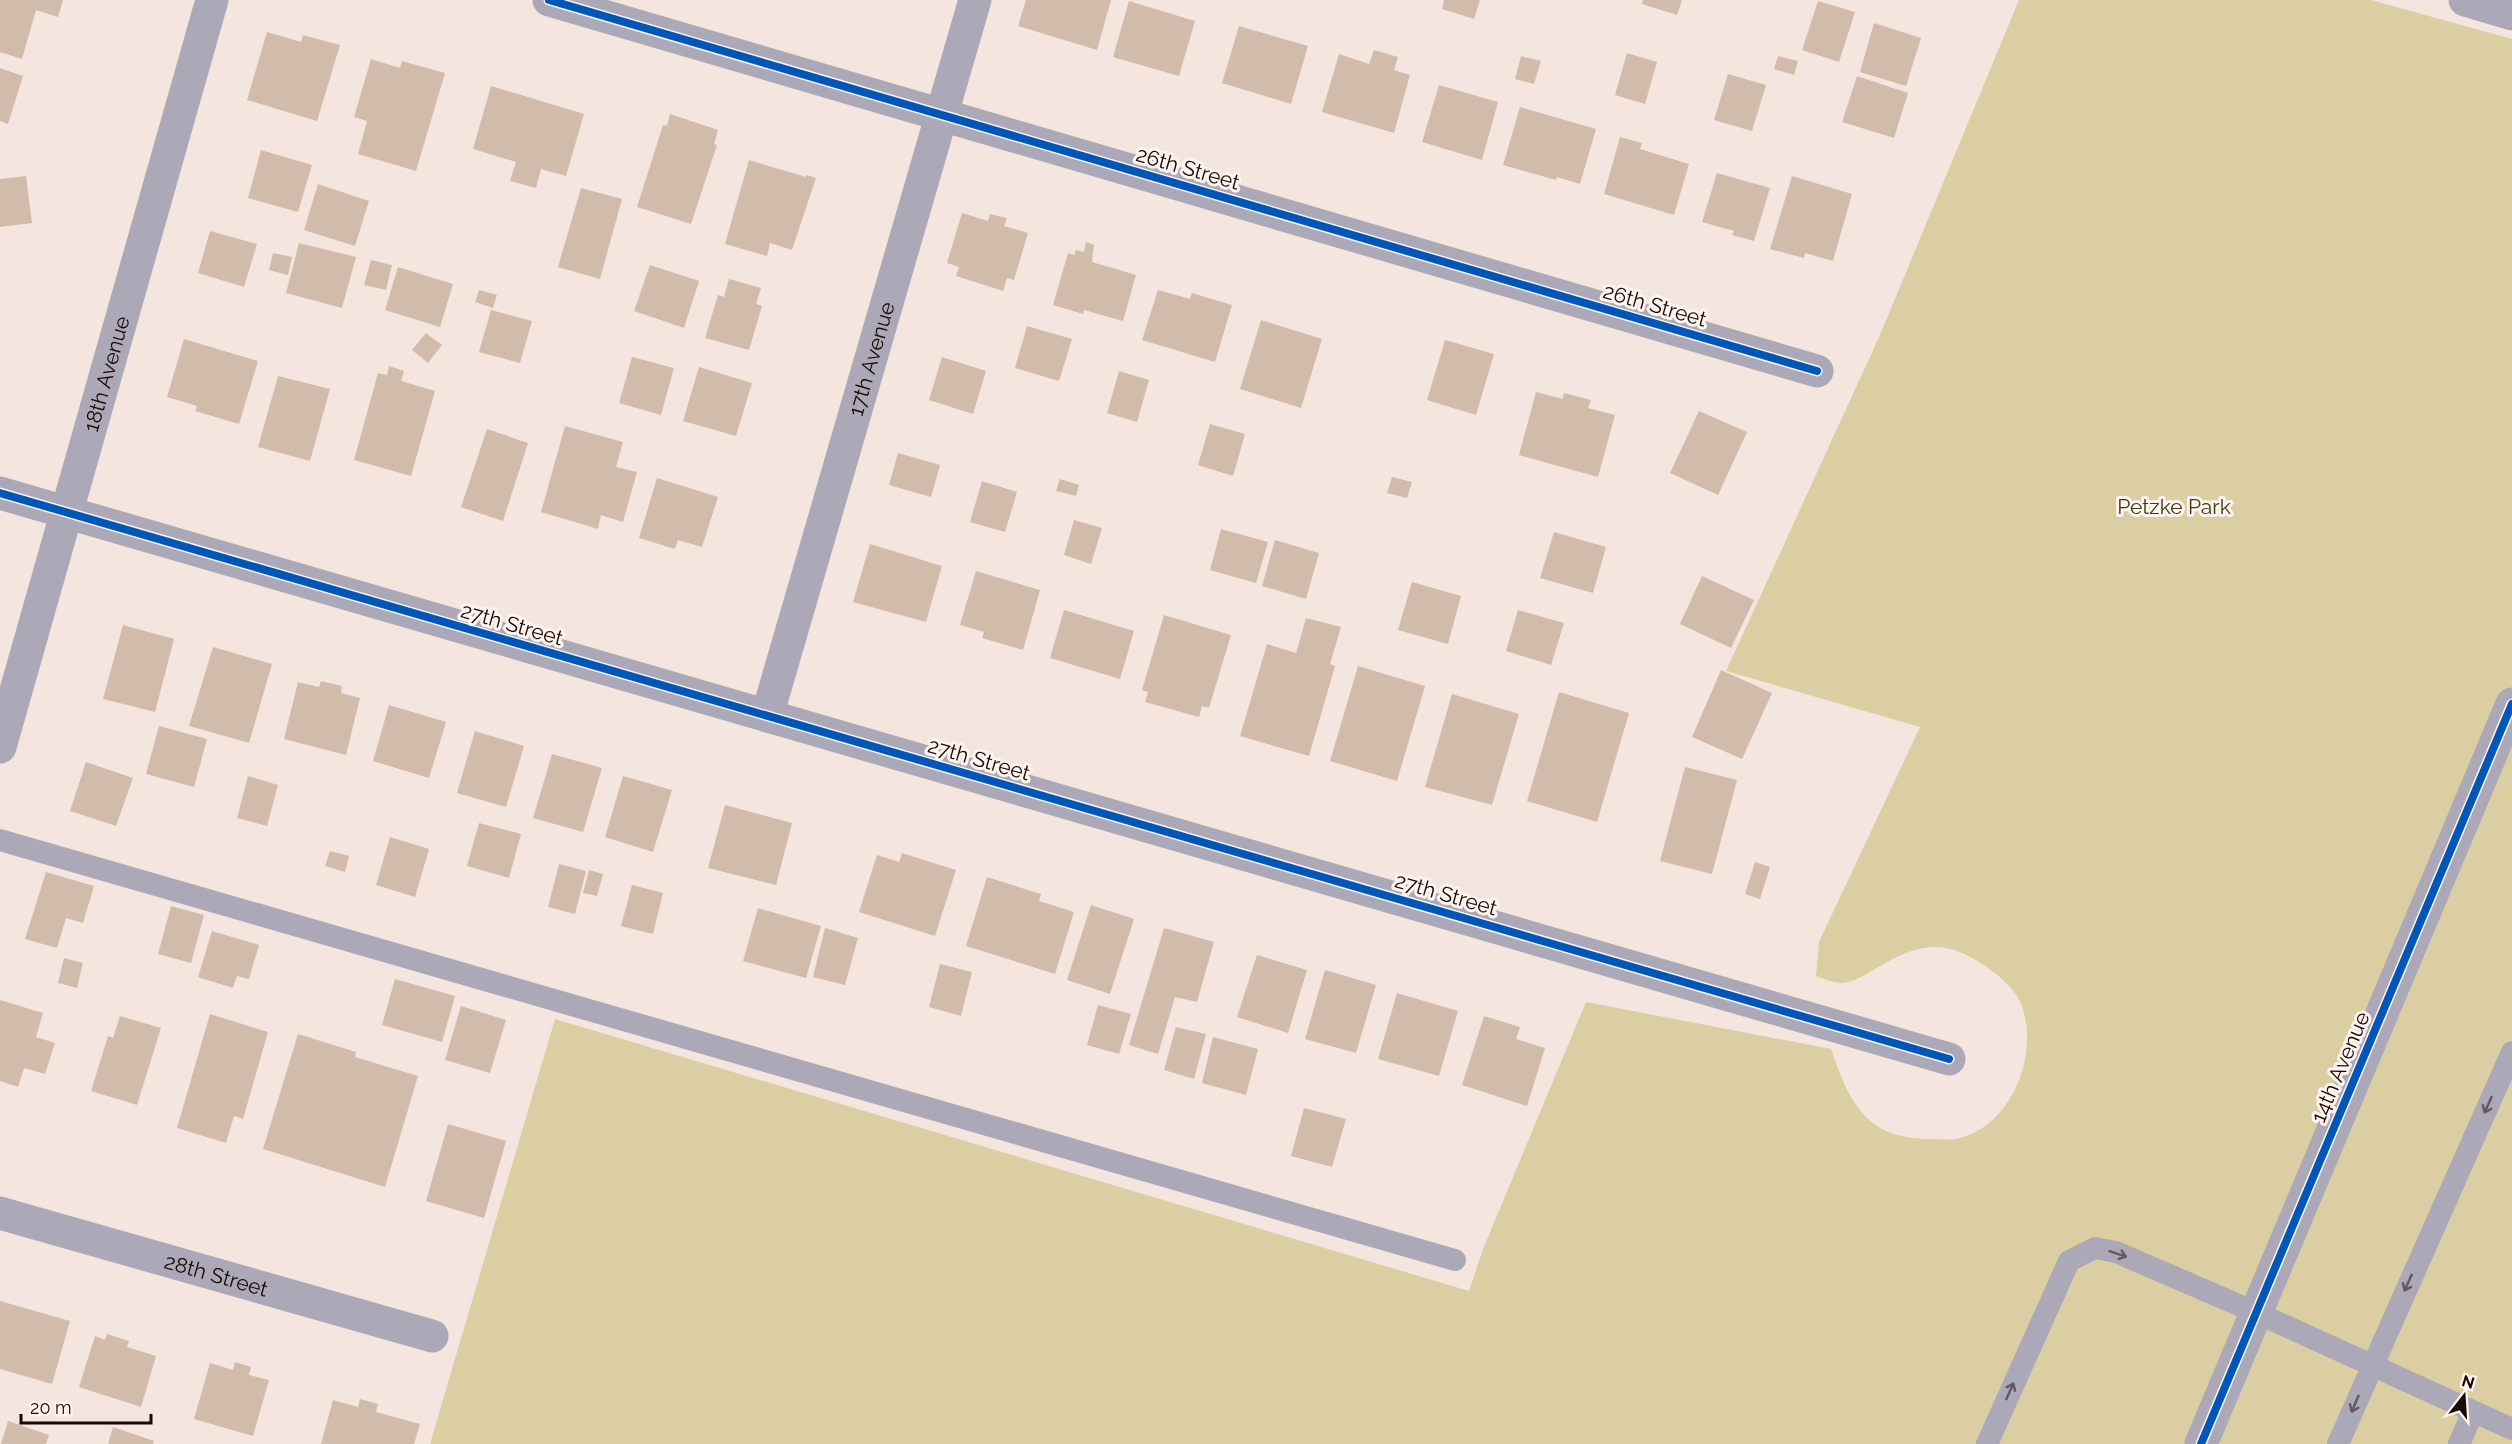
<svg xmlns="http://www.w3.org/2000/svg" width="2512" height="1444" font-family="Raleway,sans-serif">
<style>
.green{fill:#dacea2}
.building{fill:#d1bcac}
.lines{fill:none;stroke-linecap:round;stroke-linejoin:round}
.service{stroke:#aba9b8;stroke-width:22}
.minor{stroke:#aba9b8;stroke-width:33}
.cycleway-casing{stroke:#fdf3ef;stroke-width:11}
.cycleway{stroke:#0057b8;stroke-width:8}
.oneway{stroke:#62595e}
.labels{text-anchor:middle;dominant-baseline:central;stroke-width:6;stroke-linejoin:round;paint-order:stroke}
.street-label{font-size:21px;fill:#180904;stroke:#fdf3ef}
.park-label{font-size:21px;fill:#3f3b12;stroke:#fdf3ef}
</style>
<rect width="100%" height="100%" fill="#f5e5df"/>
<path class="green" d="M 2019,0 L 2371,0 L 2512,39 L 2512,1444 L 430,1444 L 555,1019 L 1469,1291 L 1483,1249 L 1586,1002 L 1831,1049 C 1849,1102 1866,1139 1929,1139 C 1939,1139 1951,1141 1960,1138 C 2013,1125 2040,1052 2021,1004 C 2012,982 1981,961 1960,952 C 1929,939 1901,953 1875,969 C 1864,975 1855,982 1842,983 C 1834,983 1824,979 1816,976 L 1819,942 L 1920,727 L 1726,671 L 1880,335 Z"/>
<g class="building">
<polygon points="0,0 63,0 58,17 36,10 22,59 0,52"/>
<polygon points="1026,0 1111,0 1097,50 1018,26"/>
<polygon points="1444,0 1480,0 1474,19 1442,9"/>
<polygon points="1643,0 1682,0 1677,15 1642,4"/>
<polygon points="1129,1 1195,21 1179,76 1113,57"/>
<polygon points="1818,1 1855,12 1839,62 1802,50"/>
<polygon points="1874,23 1921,38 1906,86 1860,72"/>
<polygon points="1239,26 1308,46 1291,104 1222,83"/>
<polygon points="267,32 301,42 303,35 340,45 317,121 247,100"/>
<polygon points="1374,50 1398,57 1394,70 1410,75 1394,133 1322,112 1339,54 1369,64"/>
<polygon points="1627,53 1657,62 1645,104 1615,95"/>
<polygon points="1521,56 1541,61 1534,84 1515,79"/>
<polygon points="1778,56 1798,61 1794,75 1774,69"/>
<polygon points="371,59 400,68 402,61 445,73 416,171 358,154 367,121 354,117"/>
<polygon points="0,68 23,76 8,124 0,121"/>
<polygon points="1728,74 1766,85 1752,131 1714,120"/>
<polygon points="1857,76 1908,93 1894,138 1842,122"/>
<polygon points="1439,85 1498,102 1482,160 1422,142"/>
<polygon points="491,86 584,114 566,176 541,169 536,188 510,181 516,162 473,149"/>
<polygon points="1520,107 1596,129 1580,184 1557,177 1556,180 1503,165"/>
<polygon points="670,114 718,130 714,144 717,145 691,224 637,207 663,125 667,126"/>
<polygon points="1620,137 1642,143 1640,149 1689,164 1674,215 1604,194"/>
<polygon points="261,150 312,165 298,212 248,198"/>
<polygon points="749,160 806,177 807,175 816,178 792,250 770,243 767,256 725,244"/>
<polygon points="1717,173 1770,188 1754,241 1732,235 1734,231 1702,222"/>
<polygon points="26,176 32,223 0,227 0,179"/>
<polygon points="1792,176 1852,194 1833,261 1805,253 1804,258 1770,249"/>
<polygon points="318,184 369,201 355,246 304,230"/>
<polygon points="581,188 622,199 600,279 558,267"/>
<polygon points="962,213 988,221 990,214 1007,218 1004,226 1028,233 1014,280 1007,278 1003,291 956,276 959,267 947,263"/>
<polygon points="210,231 257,244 244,287 198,273"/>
<polygon points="1086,242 1094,245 1092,262 1136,275 1123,321 1084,310 1083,314 1053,305 1068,253 1074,255 1076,250 1084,252"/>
<polygon points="299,243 356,257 342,308 286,293"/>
<polygon points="273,253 292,257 288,275 269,270"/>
<polygon points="371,260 392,265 386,290 364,285"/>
<polygon points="650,265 699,281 684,328 634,311"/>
<polygon points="398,267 453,284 440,327 385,310"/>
<polygon points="729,279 761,288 756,304 762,306 749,350 705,338 718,295 724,297"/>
<polygon points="479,290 497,295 493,308 475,302"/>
<polygon points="1158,290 1190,299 1192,293 1232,305 1215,362 1142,340"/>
<polygon points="491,310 532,321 520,363 479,352"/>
<polygon points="1261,320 1322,339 1301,408 1240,389"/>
<polygon points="1027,326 1072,339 1059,381 1015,368"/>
<polygon points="426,333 442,345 428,363 412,350"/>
<polygon points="184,339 258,361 239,424 195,411 197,406 167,397"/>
<polygon points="1445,340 1494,354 1476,415 1427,400"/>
<polygon points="632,357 674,368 661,415 619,403"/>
<polygon points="942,357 986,371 973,414 929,400"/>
<polygon points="389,366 404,371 401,381 435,391 411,476 354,460 378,373 387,375"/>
<polygon points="699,367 752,383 736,436 683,421"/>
<polygon points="1119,371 1149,380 1137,422 1107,413"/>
<polygon points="278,376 330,389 310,461 258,447"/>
<polygon points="1536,392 1563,399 1564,393 1591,400 1588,408 1615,415 1598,477 1519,455"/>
<polygon points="1699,411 1747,432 1718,495 1670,473"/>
<polygon points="1210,424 1245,434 1233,476 1198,465"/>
<polygon points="565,426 623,442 616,467 637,472 623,522 601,515 598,529 541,512"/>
<polygon points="487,429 528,443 503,521 461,507"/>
<polygon points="898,453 940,465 931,497 889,485"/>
<polygon points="1392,477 1412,482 1407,498 1387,493"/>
<polygon points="657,478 718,497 702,547 678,540 675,549 639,538"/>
<polygon points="1060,479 1079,485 1076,496 1056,491"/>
<polygon points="982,481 1017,492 1005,532 970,522"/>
<polygon points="1074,520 1102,528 1091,564 1064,555"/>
<polygon points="1221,529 1268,542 1256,583 1210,570"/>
<polygon points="1554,532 1606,547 1593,593 1540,578"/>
<polygon points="1275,540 1319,553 1306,599 1262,586"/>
<polygon points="870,544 942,566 926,622 853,602"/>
<polygon points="976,571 1040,590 1023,650 982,638 984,632 960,625"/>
<polygon points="1702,576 1754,600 1731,648 1680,624"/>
<polygon points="1412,582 1461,596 1448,644 1398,630"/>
<polygon points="1064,610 1134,631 1120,679 1050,658"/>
<polygon points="1518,610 1564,623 1551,665 1506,651"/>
<polygon points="1164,615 1231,635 1209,708 1202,706 1199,717 1145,702 1148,692 1142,690"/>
<polygon points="1306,618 1341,627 1330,664 1335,666 1309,756 1240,736 1267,644 1296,653"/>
<polygon points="123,625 174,639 155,712 103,699"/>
<polygon points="213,647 272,664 249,743 189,726"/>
<polygon points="1358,666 1425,686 1397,781 1330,761"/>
<polygon points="1721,670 1772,693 1742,759 1692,737"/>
<polygon points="321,681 342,686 341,693 360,698 346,755 284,739 298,682 319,687"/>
<polygon points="1559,692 1629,713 1597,822 1527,801"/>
<polygon points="1452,694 1519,714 1492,805 1425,787"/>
<polygon points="389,705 446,722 429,778 373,761"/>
<polygon points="159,726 207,739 194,787 146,774"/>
<polygon points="475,731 524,746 506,807 457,793"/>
<polygon points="552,754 602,768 583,832 533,818"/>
<polygon points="86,762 133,778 116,826 70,811"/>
<polygon points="1685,767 1737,780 1712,874 1660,861"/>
<polygon points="248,776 278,785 267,826 237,818"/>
<polygon points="623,776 672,790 653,852 605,837"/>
<polygon points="725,805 792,823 776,885 708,868"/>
<polygon points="479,823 521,834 509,878 467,866"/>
<polygon points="390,837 429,849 415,897 376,885"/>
<polygon points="330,851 349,856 345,872 325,866"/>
<polygon points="902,853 956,870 935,936 859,912 877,855 899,862"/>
<polygon points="1755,862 1770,867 1760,899 1745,894"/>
<polygon points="559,864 586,871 575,914 548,907"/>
<polygon points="589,870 603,874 597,896 583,893"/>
<polygon points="46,872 94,886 83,923 66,918 57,948 25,939"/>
<polygon points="987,877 1041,894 1039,901 1074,912 1055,974 966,946"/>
<polygon points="632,885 663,893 653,934 621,926"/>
<polygon points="1091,905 1134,919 1110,994 1067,980"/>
<polygon points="171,906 204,915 191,963 158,954"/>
<polygon points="758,908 821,926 806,978 743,961"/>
<polygon points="825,928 858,938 845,985 813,977"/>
<polygon points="1164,928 1214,942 1197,1002 1175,997 1158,1054 1129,1045"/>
<polygon points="212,931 259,945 249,979 237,976 233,988 198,977"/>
<polygon points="1257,955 1307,970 1288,1033 1237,1017"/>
<polygon points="64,958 83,963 77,988 58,983"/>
<polygon points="940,964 972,972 961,1016 929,1007"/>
<polygon points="1325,970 1376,985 1356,1053 1305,1039"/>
<polygon points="395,979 455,996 442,1042 382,1025"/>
<polygon points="1397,993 1458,1011 1439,1076 1378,1059"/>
<polygon points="0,1000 43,1013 36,1037 55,1043 45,1074 24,1068 18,1087 0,1081"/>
<polygon points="1098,1005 1131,1014 1119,1054 1087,1045"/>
<polygon points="461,1006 506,1020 490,1073 445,1060"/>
<polygon points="210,1014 268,1032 243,1119 234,1116 226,1143 177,1128"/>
<polygon points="120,1016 161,1028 137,1105 91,1091 108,1036 113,1038"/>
<polygon points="1484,1016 1520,1027 1516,1039 1545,1048 1527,1106 1462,1085"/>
<polygon points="1176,1027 1206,1034 1194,1079 1164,1070"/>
<polygon points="298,1034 356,1052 355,1057 418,1076 385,1187 263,1149"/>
<polygon points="1213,1037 1258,1049 1246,1095 1202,1083"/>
<polygon points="1304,1108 1346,1119 1332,1167 1291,1156"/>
<polygon points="448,1124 506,1141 484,1218 426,1201"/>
<polygon points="0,1301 70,1321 52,1384 0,1369"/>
<polygon points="107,1334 129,1341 127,1347 156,1356 141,1407 79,1387 95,1336 105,1340"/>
<polygon points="235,1362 251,1367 249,1375 269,1380 253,1436 194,1419 210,1363 233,1370"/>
<polygon points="360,1399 378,1404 376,1412 420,1424 414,1444 321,1444 333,1400 358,1407"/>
<polygon points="8,1421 49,1435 46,1444 1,1444"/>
<polygon points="113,1427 154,1441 153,1444 108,1444"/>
</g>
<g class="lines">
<g class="service">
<polyline points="0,840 1455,1260"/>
<polyline points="1987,1444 2069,1261 2095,1248 2116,1252 2257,1313 2512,1429"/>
<polyline points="2338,1444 2512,1052"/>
<polyline points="2459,1444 2473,1412"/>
</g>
<g class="minor">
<polyline points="549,0 1817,371"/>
<polyline points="2465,0 2512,14"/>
<polyline points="0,493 1949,1059"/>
<path id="s1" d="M 767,716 L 975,0"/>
<path id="s2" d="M 0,747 L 212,0"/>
<path id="s3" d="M 0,1213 L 432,1336"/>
<polyline points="2201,1444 2512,704"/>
</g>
<defs>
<g id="cycleway">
<polyline points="549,0 1817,371"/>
<polyline points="0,493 1949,1059"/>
<polyline points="2201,1444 2512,704"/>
</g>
</defs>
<use href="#cycleway" class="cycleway-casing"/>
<use href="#cycleway" class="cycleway"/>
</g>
<defs><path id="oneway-shaft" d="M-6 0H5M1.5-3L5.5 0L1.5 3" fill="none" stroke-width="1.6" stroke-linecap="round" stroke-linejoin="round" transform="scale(1.5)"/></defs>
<g class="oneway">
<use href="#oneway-shaft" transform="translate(2488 1105) rotate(114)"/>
<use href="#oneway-shaft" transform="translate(2118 1254) rotate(18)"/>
<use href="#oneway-shaft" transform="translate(2408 1283) rotate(114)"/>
<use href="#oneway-shaft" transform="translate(2010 1391) rotate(-66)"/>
<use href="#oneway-shaft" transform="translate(2355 1404) rotate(113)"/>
</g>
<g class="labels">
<g class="street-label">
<text transform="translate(1188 168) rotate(16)">26th Street</text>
<text transform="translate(1655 305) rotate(16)">26th Street</text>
<text stroke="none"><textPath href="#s1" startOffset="372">17th Avenue</textPath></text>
<text stroke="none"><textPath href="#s2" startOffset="388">18th Avenue</textPath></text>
<text transform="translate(512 624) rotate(16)">27th Street</text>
<text transform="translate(979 759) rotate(16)">27th Street</text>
<text transform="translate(1446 894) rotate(16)">27th Street</text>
<text transform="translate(2340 1067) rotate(-67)">14th Avenue</text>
<text stroke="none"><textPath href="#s3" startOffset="225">28th Street</textPath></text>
</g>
<g class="park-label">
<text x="2174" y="506">Petzke Park</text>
</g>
</g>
<g transform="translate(2464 1396) rotate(17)" stroke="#fdf3ef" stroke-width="4.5" paint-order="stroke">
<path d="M0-4.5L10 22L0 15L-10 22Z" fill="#180904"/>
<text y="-9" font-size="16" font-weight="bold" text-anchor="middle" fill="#180904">N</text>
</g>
<path d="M21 1414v9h130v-9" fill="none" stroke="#180904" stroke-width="3"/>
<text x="30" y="1414" font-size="18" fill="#180904" stroke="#fdf3ef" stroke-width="4.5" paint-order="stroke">20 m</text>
</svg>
